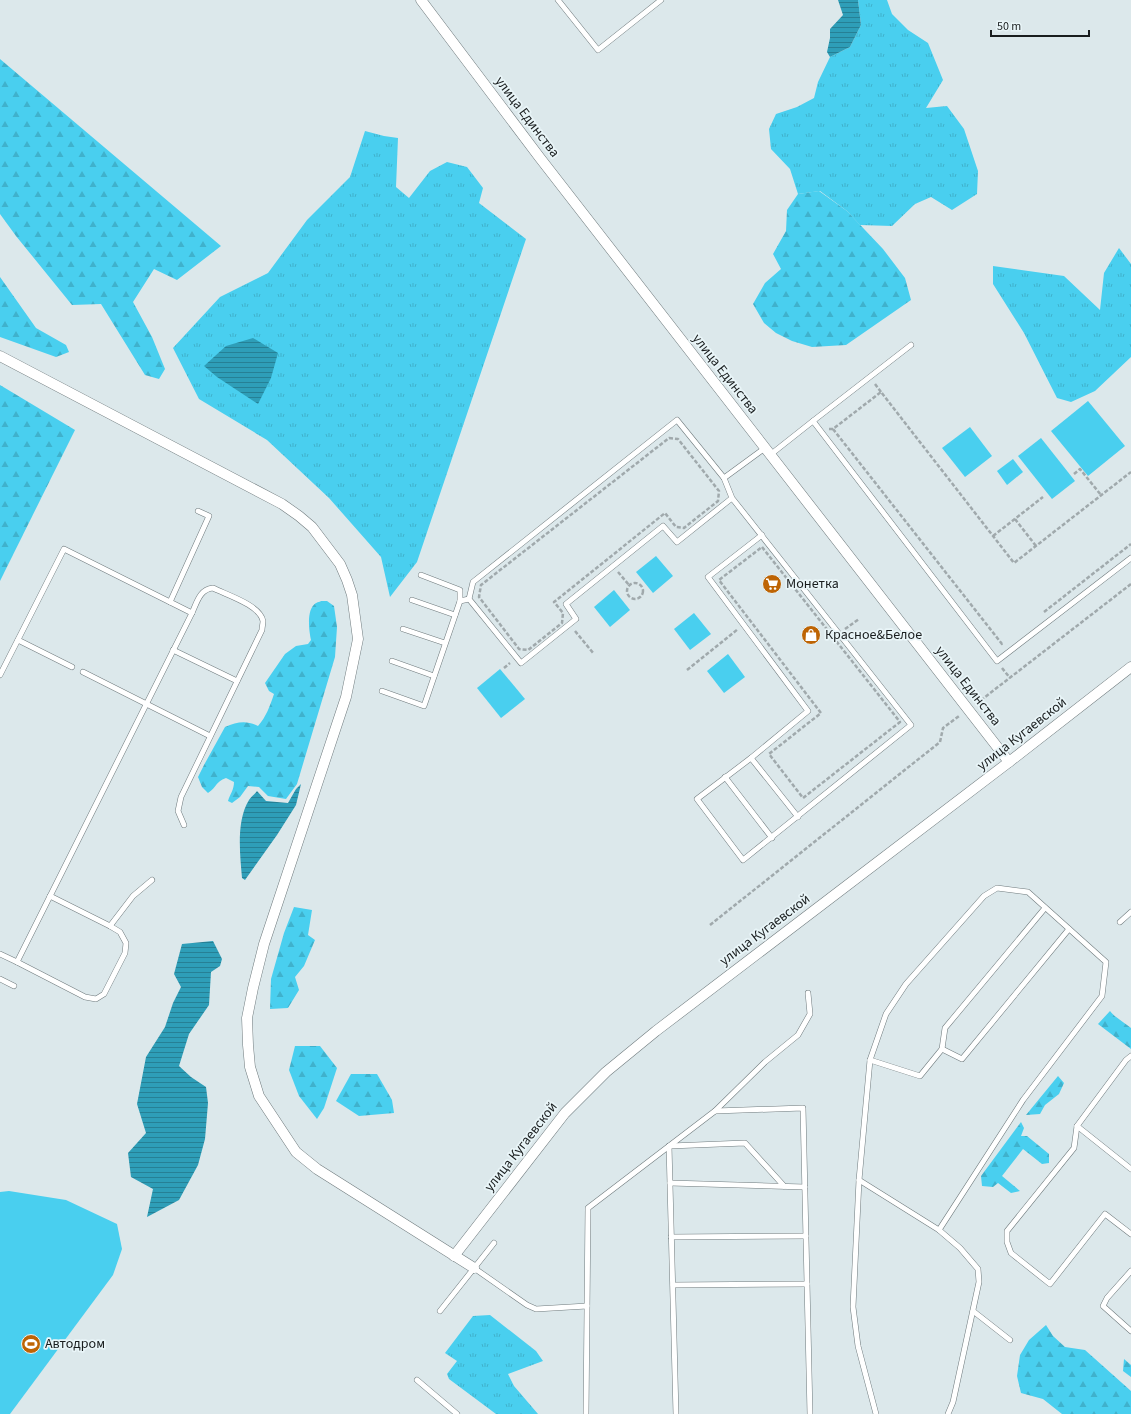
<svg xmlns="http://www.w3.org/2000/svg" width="1131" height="1414" font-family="'Source Sans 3',sans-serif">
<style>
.grass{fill:url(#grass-tufts)}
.forest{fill:url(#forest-firs)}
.park{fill:#49cfef}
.water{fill:url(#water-rules)}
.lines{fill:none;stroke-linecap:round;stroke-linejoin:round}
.service-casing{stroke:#6f7a7d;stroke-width:6}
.minor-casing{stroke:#6f7a7d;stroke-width:11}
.path{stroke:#a0a9ac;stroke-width:2.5;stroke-dasharray:4 2;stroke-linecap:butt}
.service{stroke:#fff;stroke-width:5}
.minor{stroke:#fff;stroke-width:10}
.labels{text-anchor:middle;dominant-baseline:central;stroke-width:3.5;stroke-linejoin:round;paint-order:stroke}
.street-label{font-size:14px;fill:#191d1e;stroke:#e9f5f8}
.poi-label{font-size:14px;fill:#191d1e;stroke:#e9f5f8;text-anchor:start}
</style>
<defs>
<pattern id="grass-tufts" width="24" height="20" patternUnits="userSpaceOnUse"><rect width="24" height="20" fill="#49cfef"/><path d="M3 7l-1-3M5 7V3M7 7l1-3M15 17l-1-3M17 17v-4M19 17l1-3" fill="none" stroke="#3fb1cc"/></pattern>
<pattern id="forest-firs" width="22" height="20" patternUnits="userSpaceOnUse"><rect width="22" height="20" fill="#49cfef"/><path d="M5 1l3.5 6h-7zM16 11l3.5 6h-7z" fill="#3fb1cc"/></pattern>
<pattern id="water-rules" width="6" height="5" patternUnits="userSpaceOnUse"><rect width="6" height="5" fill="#2e9eb8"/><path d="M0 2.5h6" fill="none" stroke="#268095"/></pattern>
</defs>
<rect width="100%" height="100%" fill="#dce8eb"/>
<g class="grass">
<polygon points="858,0 887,0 892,14 908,30 928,43 943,80 926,108 947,106 964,129 978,171 977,194 952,210 931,197 915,204 892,226 860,225 847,211 820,191 798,194 790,169 771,149 769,129 776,114 797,107 814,98 818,82 830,57 850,47 861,25"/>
<polygon points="365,131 384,136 398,138 396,187 409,198 430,171 447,162 467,167 483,188 479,203 526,239 417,562 390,597 381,557 329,498 267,440 199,399 173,348 220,297 268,273 307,220 350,177"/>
<polygon points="1119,248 1131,264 1131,357 1095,391 1071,402 1057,398 1024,333 993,284 993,266 1064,276 1100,310 1104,273"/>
<polygon points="490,1315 536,1351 543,1361 508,1374 514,1386 538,1414 496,1414 449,1379 447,1374 457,1361 445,1353 473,1316"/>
</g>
<g class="forest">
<polygon points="0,59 221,246 177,280 154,269 133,302 152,337 165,369 159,379 145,375 101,304 72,305 16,236 0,214"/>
<polygon points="819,191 847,211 883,249 905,278 911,300 846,345 812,347 792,341 776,333 764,323 753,304 765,283 781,269 773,254 786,231 787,210 798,194"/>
<polygon points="0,277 36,328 66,345 69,352 56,357 0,337"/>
<polygon points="0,385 75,430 0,581"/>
<path d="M 322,601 L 327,601 L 334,606 L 337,627 L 335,657 L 297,784 L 286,799 L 268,796 L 259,787 L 248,786 L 240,797 L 232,803 L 228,801 C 230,794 234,790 234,782 L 226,778 C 215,782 217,787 208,793 L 202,787 L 198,777 L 204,765 L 225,727 C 237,722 246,720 258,726 C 266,717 270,706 274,694 L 269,691 L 265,683 L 285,654 L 296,646 L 308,644 L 311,640 C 309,631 306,609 316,603 C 316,603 321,601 322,601 Z"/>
<polygon points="294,907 312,910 308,935 315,940 304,966 295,977 299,990 288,1008 270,1009 271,979 284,933"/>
<path d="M 1110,1011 C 1113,1016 1125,1023 1131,1028 L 1131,1049 L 1098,1024 Z"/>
<polygon points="295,1046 320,1046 337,1068 324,1108 317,1119 299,1096 289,1070"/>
<polygon points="351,1074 377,1074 392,1100 394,1113 359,1116 336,1101"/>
<polygon points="1058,1076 1064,1083 1059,1094 1045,1105 1040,1114 1026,1115"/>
<polygon points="1021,1122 1024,1128 1021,1136 1027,1136 1049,1154 1049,1163 1042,1164 1023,1149 1002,1176 1020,1191 1011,1193 998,1183 993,1187 982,1186 981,1176"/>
<polygon points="1046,1325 1053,1336 1065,1347 1085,1350 1131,1391 1131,1414 1062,1414 1043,1399 1021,1393 1017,1376 1020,1355 1029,1340"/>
<polygon points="1124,1359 1131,1365 1131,1377 1123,1371"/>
</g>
<g class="park">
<polygon points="1088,401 1125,446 1088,476 1051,431"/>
<polygon points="970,427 992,456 965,477 942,448"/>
<polygon points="1041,438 1075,481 1052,499 1018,456"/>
<polygon points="1013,459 1023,472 1007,485 997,471"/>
<polygon points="656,556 673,576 653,593 636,572"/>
<polygon points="614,590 630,610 610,627 594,607"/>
<polygon points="694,613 711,634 690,650 674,629"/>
<polygon points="728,654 745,677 724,693 707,671"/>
<polygon points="500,669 525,699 501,718 477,688"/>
<polygon points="9,1191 66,1200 117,1224 122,1249 113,1275 10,1414 0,1414 0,1192"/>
</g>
<g class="water">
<polygon points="838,0 858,0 861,25 850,47 830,57 827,52 830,38 830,29 843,15"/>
<polygon points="253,338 278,353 271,378 258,404 217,377 204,366 226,346"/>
<path d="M 301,784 L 296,805 L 277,835 L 245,880 L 242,878 C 240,854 236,821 249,800 C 251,797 255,794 257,791 L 266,801 L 288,803 L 296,789 Z"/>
<polygon points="213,941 222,959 220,966 211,972 209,1005 189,1034 179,1066 191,1077 206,1087 208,1103 205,1139 198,1165 179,1200 147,1217 153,1189 131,1177 128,1153 146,1133 137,1104 146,1057 165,1027 173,1003 181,987 174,974 182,944"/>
</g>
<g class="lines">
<defs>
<g id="service">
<polyline points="558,0 598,50 661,0"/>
<polyline points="911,345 813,421 997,661 1131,558"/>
<polyline points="770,455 813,421"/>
<polyline points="724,478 765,448"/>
<polyline points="732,498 677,542 663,526 566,604 576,619 521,663 469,599 473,582 677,420 724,478 732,498 911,725 743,860 697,799 751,758"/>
<polyline points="762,535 708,577 808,711 751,758 798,817"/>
<polyline points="421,575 460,590 460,601"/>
<polyline points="412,600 455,615"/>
<polyline points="170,602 209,516 198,511"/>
<polyline points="403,629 445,643"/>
<polyline points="18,640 72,667"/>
<polyline points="173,650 237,681"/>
<polyline points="392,661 434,676"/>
<polyline points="83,672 210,736"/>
<polyline points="0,675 64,549 192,613 17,962 0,954"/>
<polyline points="382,691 424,706 460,601 469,599"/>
<polyline points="725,777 772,838"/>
<path d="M 184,825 L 178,811 L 181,797 L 262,630 C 262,627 263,624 263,621 C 260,605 227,595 213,588 C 200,589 197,602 192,613"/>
<polyline points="1120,922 1131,912"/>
<polyline points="110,926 133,896 152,880"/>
<polyline points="17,962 85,997 96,999 104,994 125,953 126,943 120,932 110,926 50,896"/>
<polyline points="0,979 14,986"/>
<polyline points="942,1049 945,1028 1045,908"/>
<polyline points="1131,1056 1126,1060 1077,1126 1074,1148 1007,1231 1007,1242 1011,1253 1050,1284 1105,1214 1131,1234"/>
<polyline points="870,1060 920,1076 942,1049 962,1059 1069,929"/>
<polyline points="715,1111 765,1062 798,1035 810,1014 808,993"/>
<polyline points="1077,1126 1131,1169"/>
<polyline points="669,1146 676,1414"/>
<polyline points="670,1146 745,1143 784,1186"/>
<polyline points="859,1180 939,1230 960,1248 978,1269 979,1282 953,1402 948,1414"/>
<polyline points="670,1183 805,1187"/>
<polyline points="671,1237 806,1236"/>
<polyline points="474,1268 527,1305 536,1309 587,1306"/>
<polyline points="1131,1271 1107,1298 1103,1306 1131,1331"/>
<polyline points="673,1285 807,1284"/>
<polyline points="440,1311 494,1243"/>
<polyline points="973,1311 1010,1340"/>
<polyline points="417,1380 457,1414"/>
<polyline points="586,1414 588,1208 715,1111 803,1108 810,1414"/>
<polyline points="876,1414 858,1346 853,1307 859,1180 870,1060 886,1014 906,984 984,896 997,888 1028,892 1106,962 1102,996 1023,1100 939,1230"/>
</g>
<g id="minor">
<polyline points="421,0 540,158 1009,762"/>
<polyline points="0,356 282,504 299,516 312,527 340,564 347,580 352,595 358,639 346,697 264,944 253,988 247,1018 248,1045 250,1067 259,1096 296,1152 317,1169 474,1268"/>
<polyline points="454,1256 565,1113 606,1072 656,1031 1009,762 1131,667"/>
</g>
</defs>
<use href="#service" class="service-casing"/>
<use href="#minor" class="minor-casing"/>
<g class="path">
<polyline points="875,384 881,392"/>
<polyline points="829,429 833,429 881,392 1014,563 1131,472"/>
<polyline points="833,429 1002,644 1004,643"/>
<polygon points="669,438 678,439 719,491 718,501 684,528 676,527 665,513 554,602 563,613 562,623 528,650 519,649 479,597 481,585"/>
<polyline points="1074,474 1080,469 1101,495"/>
<polyline points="1015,519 1036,546"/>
<polyline points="993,536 1043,497"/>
<polygon points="762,547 900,722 803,798 769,754 821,713 719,580"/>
<polyline points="618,572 629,585"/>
<circle cx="635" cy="591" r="8"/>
<polyline points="1044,612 1131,544"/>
<polyline points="845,629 859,619"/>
<polyline points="575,631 594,654"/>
<polyline points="504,668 510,663"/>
<polyline points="1002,668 1010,678"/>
<polyline points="687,670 738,629"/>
<polyline points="976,704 1131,584"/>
<polyline points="710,925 940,742 943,728 959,716"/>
</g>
<use href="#service" class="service"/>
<use href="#minor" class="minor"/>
</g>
<defs>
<symbol id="supermarket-disc" viewBox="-11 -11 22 22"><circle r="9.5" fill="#be6404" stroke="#e9f5f8"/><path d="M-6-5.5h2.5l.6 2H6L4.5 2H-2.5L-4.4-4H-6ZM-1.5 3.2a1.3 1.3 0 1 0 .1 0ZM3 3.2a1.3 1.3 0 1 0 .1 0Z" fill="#fff"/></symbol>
<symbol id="shop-disc" viewBox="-11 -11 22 22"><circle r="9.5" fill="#be6404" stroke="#e9f5f8"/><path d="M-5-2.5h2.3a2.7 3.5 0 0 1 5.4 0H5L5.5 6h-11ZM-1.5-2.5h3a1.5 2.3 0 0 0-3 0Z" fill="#fff"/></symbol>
<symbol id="stadium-disc" viewBox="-11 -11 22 22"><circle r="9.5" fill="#be6404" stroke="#e9f5f8"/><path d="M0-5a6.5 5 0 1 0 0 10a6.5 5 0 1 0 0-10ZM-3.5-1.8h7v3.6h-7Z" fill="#fff"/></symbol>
</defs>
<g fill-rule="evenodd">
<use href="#supermarket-disc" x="761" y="573" width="22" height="22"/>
<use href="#shop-disc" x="800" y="624" width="22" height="22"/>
<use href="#stadium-disc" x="20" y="1333" width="22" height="22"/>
</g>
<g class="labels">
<g class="street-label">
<text transform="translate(527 117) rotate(53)">улица Единства</text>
<text transform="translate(725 374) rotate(52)">улица Единства</text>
<text transform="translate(968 686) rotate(52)">улица Единства</text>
<text transform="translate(1022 734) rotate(-38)">улица Кугаевской</text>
<text transform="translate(765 930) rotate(-37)">улица Кугаевской</text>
<text transform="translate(521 1147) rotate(-52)">улица Кугаевской</text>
</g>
<g class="poi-label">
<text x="786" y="584">Монетка</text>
<text x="825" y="635">Красное&amp;Белое</text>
<text x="45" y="1344">Автодром</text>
</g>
</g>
<path d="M991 30v6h98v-6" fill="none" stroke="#191d1e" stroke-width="2"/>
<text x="997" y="30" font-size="12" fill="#191d1e" stroke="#e9f5f8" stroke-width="3" paint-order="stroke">50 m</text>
</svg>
